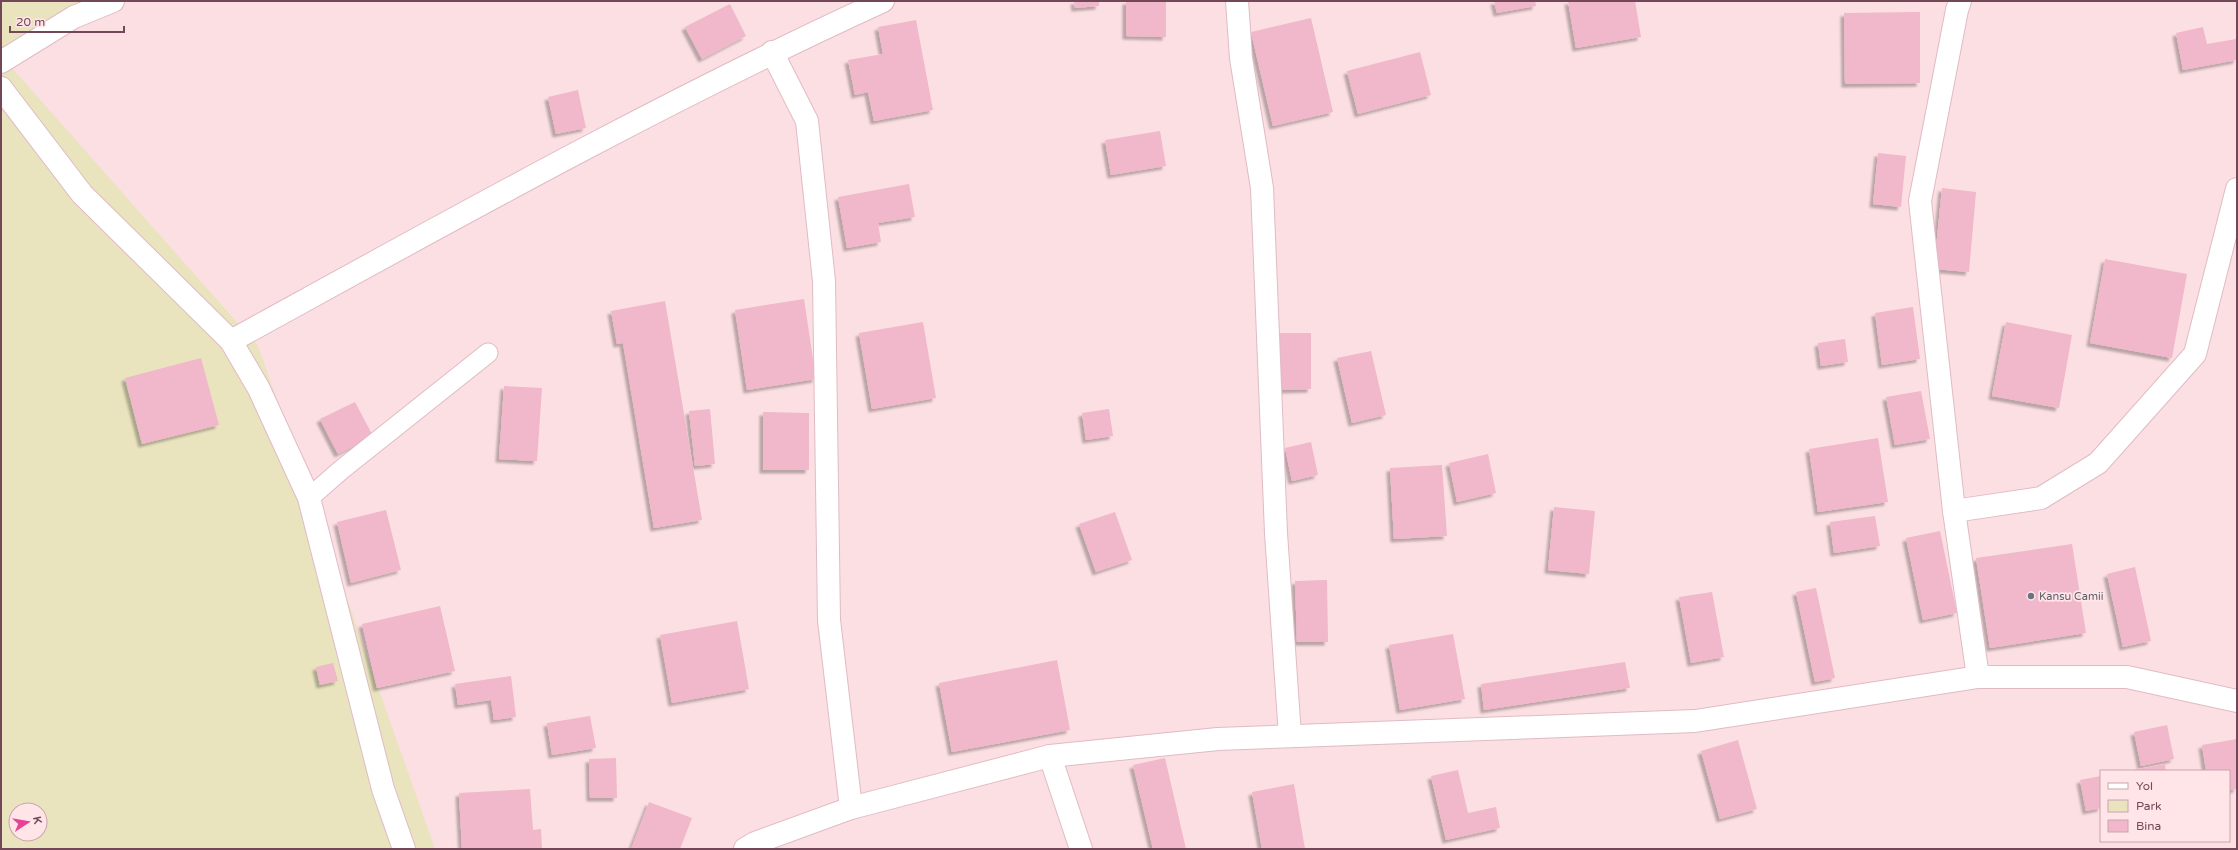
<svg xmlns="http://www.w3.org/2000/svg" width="2238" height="850" font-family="'Varela Round',sans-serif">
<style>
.green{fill:#e9e3be;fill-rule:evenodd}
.building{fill:#f1b7ca;filter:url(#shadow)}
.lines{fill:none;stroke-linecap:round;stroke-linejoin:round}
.lane-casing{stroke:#e0bbc5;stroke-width:21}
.street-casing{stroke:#e0bbc5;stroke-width:24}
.lane{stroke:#fff;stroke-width:19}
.street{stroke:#fff;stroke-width:22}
.worship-dot{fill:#6b7280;stroke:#ffe5e8;stroke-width:1.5}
.labels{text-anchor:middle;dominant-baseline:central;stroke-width:3.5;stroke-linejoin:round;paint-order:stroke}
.worship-label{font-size:11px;fill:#5b616d;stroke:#ffe5e8;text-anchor:start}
</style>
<defs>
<filter id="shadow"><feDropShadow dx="-3.5" dy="3.5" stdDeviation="1" flood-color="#0004"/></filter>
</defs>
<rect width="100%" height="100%" fill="#fcdfe2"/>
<path class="green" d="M 1,1 L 115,1 L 5,60 L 258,346 L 435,849 L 1,849 ZM 16,810 L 40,810 L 40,834 L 16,834 Z"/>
<g class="building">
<polygon points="1074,1 1099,1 1099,6 1075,8"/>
<polygon points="1126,1 1166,1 1166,37 1126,36"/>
<polygon points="1494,1 1535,1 1536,6 1497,13"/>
<polygon points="1568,1 1635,1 1641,37 1576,48"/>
<polygon points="730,4 746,36 702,59 685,27"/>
<polygon points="1920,12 1920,83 1845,84 1844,13"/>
<polygon points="1311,18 1333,112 1273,126 1251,32"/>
<polygon points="916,20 933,110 874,121 868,92 855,95 848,60 883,54 878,27"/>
<polygon points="2203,27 2207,44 2236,39 2237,60 2183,70 2176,33"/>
<polygon points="1420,52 1431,95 1358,114 1347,71"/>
<polygon points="578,90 586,128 556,134 548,97"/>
<polygon points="1160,131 1166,166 1111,175 1105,140"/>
<polygon points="1878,153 1906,156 1901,207 1873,204"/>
<polygon points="909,184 915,217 878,223 881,242 847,248 838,197"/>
<polygon points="1942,188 1976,192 1969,272 1934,269"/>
<polygon points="2105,259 2187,274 2172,358 2090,343"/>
<polygon points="804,299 816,379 747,390 735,310"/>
<polygon points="665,301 702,520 654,528 623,343 617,344 611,311"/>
<polygon points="1913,307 1920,359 1882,365 1875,313"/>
<polygon points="923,322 936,398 872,409 859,333"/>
<polygon points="2006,322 2072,335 2059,408 1992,396"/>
<polygon points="1280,333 1311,333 1311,389 1281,390"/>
<polygon points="1845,339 1848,362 1821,366 1818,343"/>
<polygon points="1371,351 1386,415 1352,423 1337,358"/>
<polygon points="201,358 219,425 142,444 125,378"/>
<polygon points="504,386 542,388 537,461 499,459"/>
<polygon points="1921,391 1930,439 1895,445 1886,397"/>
<polygon points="355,402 373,436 338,454 320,419"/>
<polygon points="710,409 715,464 695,466 689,411"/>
<polygon points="1109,409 1113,436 1086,440 1082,413"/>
<polygon points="763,412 809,413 809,470 763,470"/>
<polygon points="1878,438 1888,502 1818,512 1809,449"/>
<polygon points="1311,442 1318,475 1292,481 1285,448"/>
<polygon points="1488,454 1496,493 1457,502 1449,463"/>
<polygon points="1442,465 1447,536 1394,539 1390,468"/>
<polygon points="1554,507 1595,511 1589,574 1548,570"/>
<polygon points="386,510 401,570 351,583 337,522"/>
<polygon points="1115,512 1132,560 1096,572 1079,524"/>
<polygon points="1875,516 1880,546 1834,553 1830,522"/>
<polygon points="1940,531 1957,613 1923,620 1906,538"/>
<polygon points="2072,544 2086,633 1990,648 1976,558"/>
<polygon points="2135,567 2151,641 2123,647 2107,574"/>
<polygon points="1327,580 1328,642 1297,642 1295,581"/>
<polygon points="1816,588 1835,678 1815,682 1796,592"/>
<polygon points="1712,592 1724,657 1691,663 1679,597"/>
<polygon points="440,606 455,671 377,688 362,624"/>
<polygon points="737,621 749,689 672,703 660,635"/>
<polygon points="1453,634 1465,699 1400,710 1389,645"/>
<polygon points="1057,660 1070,730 952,752 939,683"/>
<polygon points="1625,662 1630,688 1484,710 1481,684"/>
<polygon points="333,663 338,681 320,685 316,667"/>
<polygon points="511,676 516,717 494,720 491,700 458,705 455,684"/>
<polygon points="590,716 596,748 552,755 547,723"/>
<polygon points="2167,725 2174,759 2141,766 2134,732"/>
<polygon points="2237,739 2237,789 2229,790 2229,771 2206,771 2202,745"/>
<polygon points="1738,740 1757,809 1720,819 1701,751"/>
<polygon points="616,758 617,798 590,798 589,759"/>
<polygon points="1165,758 1186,849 1153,849 1133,765"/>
<polygon points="2165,764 2166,771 2133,771 2133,770"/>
<polygon points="1458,770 1468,813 1496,807 1500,828 1446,840 1431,776"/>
<polygon points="2101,776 2101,808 2086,811 2080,780"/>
<polygon points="1294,784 1305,849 1262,849 1252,792"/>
<polygon points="530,789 533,830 541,829 542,849 462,849 459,793"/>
<polygon points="649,802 692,818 680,849 631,849"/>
</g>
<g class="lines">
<defs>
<polyline id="lane" points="309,498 341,470 488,353"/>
<g id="street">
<polyline points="1237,1 1241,58 1262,188 1276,533 1290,736"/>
<polyline points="1960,1 1957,10 1920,201 1954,511 1978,677"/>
<polyline points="772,52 807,121 824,281 829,620 851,808"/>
<polyline points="1,62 74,17 113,1"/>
<polyline points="1,88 82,194 231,341 259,389 309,498 383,789 404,849"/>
<path d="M 231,341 C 446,223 660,103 883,1"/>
<polyline points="1954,511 2041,498 2098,463 2195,354 2237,189"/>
<polyline points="1050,756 1081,849"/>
<polyline points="745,849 755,843 851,808 1050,756 1218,739 1695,721 1978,677 2127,677 2237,701"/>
</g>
</defs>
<use href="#lane" class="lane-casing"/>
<use href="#street" class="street-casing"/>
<use href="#lane" class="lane"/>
<use href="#street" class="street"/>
</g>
<circle class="worship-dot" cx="2031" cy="596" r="4"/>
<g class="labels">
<g class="worship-label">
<text x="2039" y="596">Kansu Camii</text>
</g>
</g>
<rect width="2238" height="850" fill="none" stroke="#724757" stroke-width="4"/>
<rect x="2100" y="770" width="130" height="72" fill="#ffe5e8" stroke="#c7a6ae"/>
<rect x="2108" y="783" width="20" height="6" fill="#ffffff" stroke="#c7a6ae"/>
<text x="2136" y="790" font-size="12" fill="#724757">Yol</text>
<rect x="2108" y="800" width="20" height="12" fill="#e9e3be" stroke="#c7a6ae"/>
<text x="2136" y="810" font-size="12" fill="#724757">Park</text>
<rect x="2108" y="820" width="20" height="12" fill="#f1b7ca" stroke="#c7a6ae"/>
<text x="2136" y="830" font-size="12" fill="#724757">Bina</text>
<g transform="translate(28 822) rotate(78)"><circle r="19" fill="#ffe5e8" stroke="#c7a6ae"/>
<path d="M0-3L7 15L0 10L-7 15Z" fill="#e74395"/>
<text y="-6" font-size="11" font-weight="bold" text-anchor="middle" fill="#724757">K</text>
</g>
<path d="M10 26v6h114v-6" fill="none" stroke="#724757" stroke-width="2"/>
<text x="16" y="26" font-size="12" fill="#724757" stroke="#ffe5e8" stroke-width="3" paint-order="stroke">20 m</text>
</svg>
